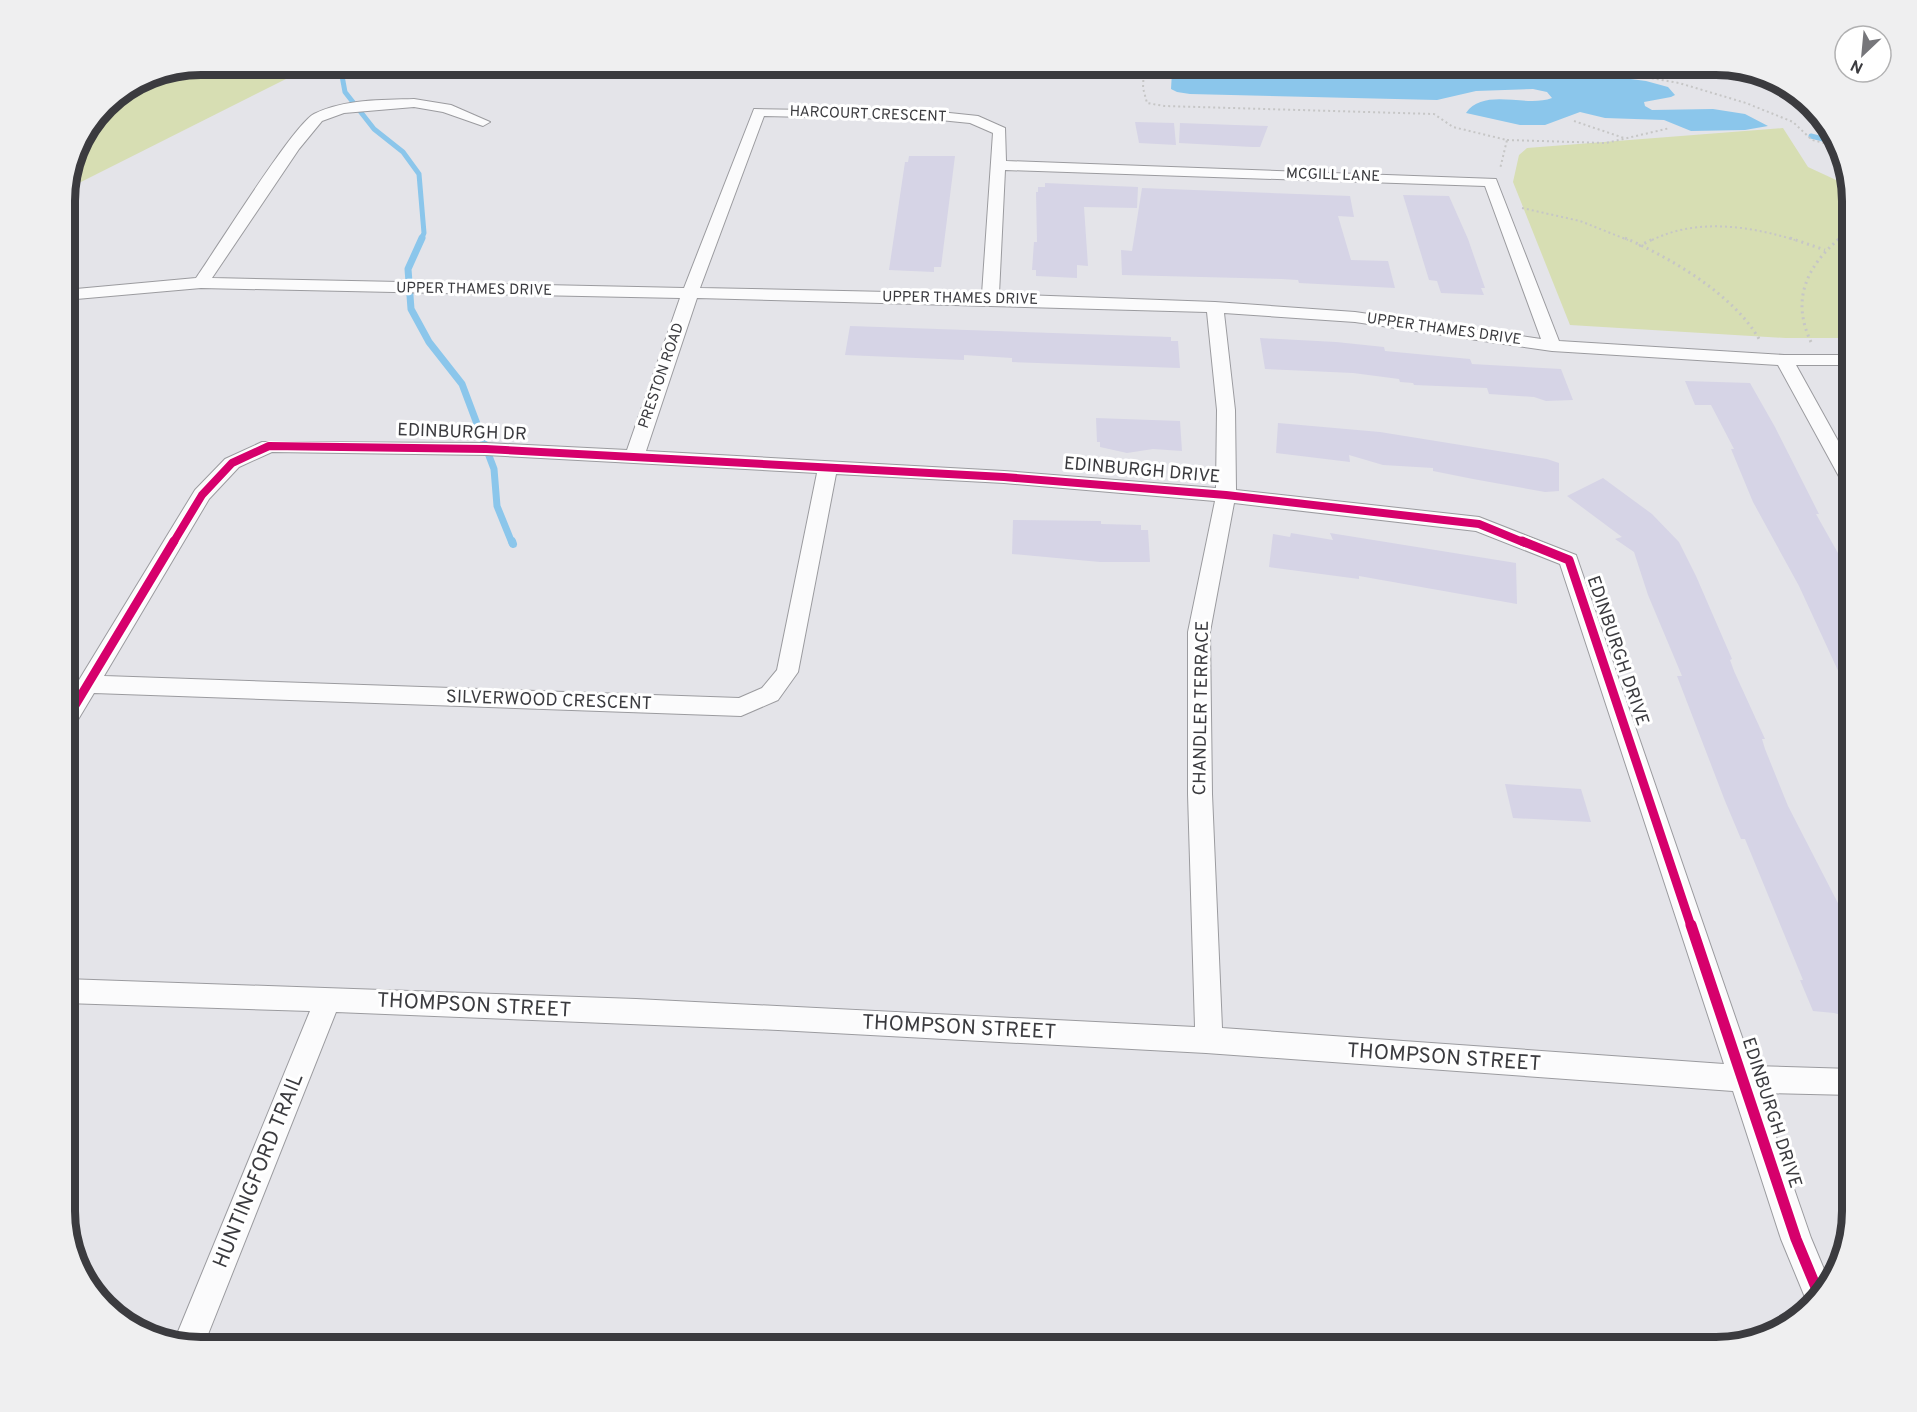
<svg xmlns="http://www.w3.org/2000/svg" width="1917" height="1412" font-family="Overpass,sans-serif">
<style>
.green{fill:#d7deb3}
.water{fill:#8bc6eb}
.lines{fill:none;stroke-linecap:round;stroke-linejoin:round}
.stream-far2{stroke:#8bc6eb;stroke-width:5}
.stream-far1{stroke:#8bc6eb;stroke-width:7}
.stream{stroke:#8bc6eb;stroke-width:8}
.building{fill:#d6d4e6}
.minor-casing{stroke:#9b9b9f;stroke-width:2}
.path-far1{stroke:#c6c6c6;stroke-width:2;stroke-dasharray:2 3;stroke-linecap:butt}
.path{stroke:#c6c6c6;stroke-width:3;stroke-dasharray:2 4;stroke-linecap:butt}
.minor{fill:#fbfbfc;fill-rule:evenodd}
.cycleway-far2-casing{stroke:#fff;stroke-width:10}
.cycleway-far1-casing{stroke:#fff;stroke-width:13}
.cycleway-casing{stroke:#fff;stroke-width:15}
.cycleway-far2{stroke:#d6006c;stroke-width:8}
.cycleway-far1{stroke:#d6006c;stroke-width:9}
.cycleway{stroke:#d6006c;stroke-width:11}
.labels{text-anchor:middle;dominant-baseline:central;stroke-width:6;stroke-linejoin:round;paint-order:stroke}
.far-street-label{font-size:15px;fill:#3b3b3f;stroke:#fff}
.street-label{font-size:18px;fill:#3b3b3f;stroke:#fff}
.near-street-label{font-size:21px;fill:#3b3b3f;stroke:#fff}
.rim{fill:none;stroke:#3b3b3f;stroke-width:8}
</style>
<rect width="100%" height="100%" fill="#e4e4e9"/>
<g class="green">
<polygon points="201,65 314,65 65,190 78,141 111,99 149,75"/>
<polygon points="1783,128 1808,167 1849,186 1852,201 1852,338 1785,338 1570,325 1513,182 1519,155 1527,148"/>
</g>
<path class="water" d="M 1199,65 L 1524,65 L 1646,81 L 1668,87 L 1675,95 L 1671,97 L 1644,102 L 1645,106 L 1652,110 L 1713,109 L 1745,114 L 1768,126 L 1745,130 L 1691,131 L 1664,120 L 1605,118 L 1580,112 L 1545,125 L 1520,125 L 1466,113 C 1484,87 1526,108 1552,98 L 1547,92 L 1533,89 L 1476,91 L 1437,100 L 1190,94 L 1177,92 L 1171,89 L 1172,72 Z"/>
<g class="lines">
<g class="stream-far2">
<polyline points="340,65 345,92 374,129 403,152 419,174 424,233 421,240"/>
<polyline points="1811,136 1839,143"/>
</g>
<polyline class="stream-far1" points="422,238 408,269 411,309 429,342 462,384 494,469 497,506 512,543"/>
<polyline class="stream" points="512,541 513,544"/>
</g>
<g class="building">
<polygon points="1135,122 1174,123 1176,145 1139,143"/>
<polygon points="1180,123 1235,125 1268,126 1260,147 1252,147 1179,143"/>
<polygon points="909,156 955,156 941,267 934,267 934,272 889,270 905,162 908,162"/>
<polygon points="1045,183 1138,187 1137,208 1084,207 1088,266 1077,265 1077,278 1036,276 1036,270 1032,270 1034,242 1037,242 1036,192 1038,192 1038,187 1045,187"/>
<polygon points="1142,188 1350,196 1354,217 1338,216 1351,260 1388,261 1395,288 1299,283 1298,280 1281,279 1122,275 1121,250 1132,251"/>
<polygon points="1403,195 1449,196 1468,239 1485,288 1481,288 1484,295 1441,293 1437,281 1429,280"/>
<polygon points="850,326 1171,337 1171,341 1178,341 1180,368 1012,362 1012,358 964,355 964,360 845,355"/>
<polygon points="1260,338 1336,342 1384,347 1385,351 1470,359 1472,364 1561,369 1573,400 1546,401 1534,397 1489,394 1487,388 1414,385 1413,383 1400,382 1399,379 1353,373 1265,369"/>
<polygon points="1685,381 1750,383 1775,427 1819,514 1816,514 1852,578 1852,701 1799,586 1753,502 1731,449 1734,449 1711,405 1695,405"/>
<polygon points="1096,418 1180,421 1182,451 1153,449 1127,453 1100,447 1100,442 1097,442"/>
<polygon points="1278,423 1380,432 1547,459 1559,463 1559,491 1545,492 1473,479 1433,471 1433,468 1383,465 1349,455 1350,462 1276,453"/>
<polygon points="1603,478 1652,514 1679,542 1696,576 1732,659 1730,660 1734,671 1765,739 1762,739 1765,749 1788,806 1842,911 1852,911 1852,1018 1834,1013 1813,1011 1800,980 1803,980 1745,839 1741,839 1725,801 1677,676 1682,676 1648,595 1634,552 1615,539 1622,537 1567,496"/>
<polygon points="1013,520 1101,521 1101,524 1141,525 1141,530 1148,530 1150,562 1100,562 1012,554"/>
<polygon points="1291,533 1333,540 1330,533 1516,563 1517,604 1359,576 1359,579 1269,567 1273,534 1290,537"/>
<polygon points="1505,784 1581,789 1591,822 1513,818"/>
</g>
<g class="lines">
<defs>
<path id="minor" d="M 414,99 L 451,105 L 490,122 L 483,126 L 443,112 L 414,107 L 344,113 L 322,121 L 299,149 L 212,278 L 684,288 L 754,109 L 940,112 L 978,116 L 1005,128 L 1006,161 L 1496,179 L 1559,341 L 1784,355 L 1852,355 L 1852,365 L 1796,365 L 1852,466 L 1852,488 L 1845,487 L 1842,482 L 1778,365 L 1552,351 L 1355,322 L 1224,313 L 1235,410 L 1236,490 L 1479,517 L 1576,555 L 1752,1066 L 1852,1069 L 1852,1095 L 1761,1093 L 1811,1238 L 1829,1281 L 1824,1294 L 1809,1307 L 1781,1239 L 1733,1091 L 1206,1053 L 778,1030 L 336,1012 L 203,1347 L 175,1339 L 310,1011 L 65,1003 L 65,979 L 636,999 L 1195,1027 L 1188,794 L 1188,632 L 1215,501 L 1004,483 L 836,474 L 798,672 L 778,700 L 741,716 L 94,693 L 73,728 L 65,731 L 65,703 L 195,490 L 225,459 L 262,442 L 486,443 L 627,450 L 680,298 L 201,288 L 65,300 L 65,290 L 196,278 C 215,251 293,125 314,114 C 344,99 381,100 414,99 ZM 764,116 L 940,120 L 970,123 L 993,133 L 982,294 L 700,288 ZM 1005,170 L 1485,186 L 1541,339 L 1355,312 L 1215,302 L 999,294 ZM 697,298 L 1207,312 L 1217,410 L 1216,488 L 1004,471 L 646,451 ZM 272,452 L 486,455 L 817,473 L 777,670 L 762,688 L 739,698 L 104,676 L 209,499 L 239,467 ZM 1234,503 L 1476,531 L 1560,564 L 1724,1064 L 1222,1028 L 1212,794 L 1210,632 Z"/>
</defs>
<use href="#minor" class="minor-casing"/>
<g class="path-far1">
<polyline points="1144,65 1143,88 1147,103 1164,106 1434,114 1453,127 1507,140 1500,169"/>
<polyline points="1578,65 1679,83 1746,103 1793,122 1812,140 1840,147"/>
<polyline points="163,72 216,65"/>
<polyline points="1574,121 1624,138"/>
<polyline points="1507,140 1606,143 1670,128"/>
<polyline points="1522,208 1580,221 1628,240"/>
<path d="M 1652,240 C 1697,218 1749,226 1795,240"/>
<polyline points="1838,240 1852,230"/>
</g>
<g class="path">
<path d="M 1625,238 C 1671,258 1734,295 1759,339"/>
<polyline points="1790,238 1825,250"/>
<polyline points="1639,246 1655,238"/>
<path d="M 1811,342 C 1791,300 1806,267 1840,238"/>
</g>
<use href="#minor" class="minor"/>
<defs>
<polyline id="cycleway-far2" points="173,543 202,495 232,463 269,446 486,449 1004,477 1226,495 1479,524 1525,543"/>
<g id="cycleway-far1">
<polyline points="1522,541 1569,560 1691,926"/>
<polyline points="65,722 174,541"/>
</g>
<polyline id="cycleway" points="1691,925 1796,1239 1820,1297"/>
</defs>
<use href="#cycleway-far2" class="cycleway-far2-casing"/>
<use href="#cycleway-far1" class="cycleway-far1-casing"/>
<use href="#cycleway" class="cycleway-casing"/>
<use href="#cycleway-far2" class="cycleway-far2"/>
<use href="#cycleway-far1" class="cycleway-far1"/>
<use href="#cycleway" class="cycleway"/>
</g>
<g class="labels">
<g class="far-street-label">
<text transform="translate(868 115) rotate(2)">HARCOURT CRESCENT</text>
<text transform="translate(1333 176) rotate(2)">MCGILL LANE</text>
<text transform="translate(474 290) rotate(1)">UPPER THAMES DRIVE</text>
<text transform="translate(960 299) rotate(1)">UPPER THAMES DRIVE</text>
<text transform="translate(1444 330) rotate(8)">UPPER THAMES DRIVE</text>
<text transform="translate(662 376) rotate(-71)">PRESTON ROAD</text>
</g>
<g class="street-label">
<text transform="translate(462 433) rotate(2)">EDINBURGH DR</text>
<text transform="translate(1142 471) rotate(5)">EDINBURGH DRIVE</text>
<text transform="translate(1617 651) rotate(71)">EDINBURGH DRIVE</text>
<text transform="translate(549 701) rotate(2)">SILVERWOOD CRESCENT</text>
<text transform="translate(1202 708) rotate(-89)">CHANDLER TERRACE</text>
<text transform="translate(1771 1113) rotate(72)">EDINBURGH DRIVE</text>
</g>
<g class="near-street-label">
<text transform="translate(474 1006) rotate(3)">THOMPSON STREET</text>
<text transform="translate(959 1028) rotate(3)">THOMPSON STREET</text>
<text transform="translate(1444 1058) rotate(4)">THOMPSON STREET</text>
<text transform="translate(259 1171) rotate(-68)">HUNTINGFORD TRAIL</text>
</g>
</g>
<path d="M0 0H1917V1412H0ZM201 75H1716A126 126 0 0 1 1842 201V1211A126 126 0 0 1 1716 1337H201A126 126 0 0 1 75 1211V201A126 126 0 0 1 201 75Z" fill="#efeff0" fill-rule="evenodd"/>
<path class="rim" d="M201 75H1716A126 126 0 0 1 1842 201V1211A126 126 0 0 1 1716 1337H201A126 126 0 0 1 75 1211V201A126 126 0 0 1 201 75Z"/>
<g transform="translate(1863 54) rotate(206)"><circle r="28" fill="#ffffff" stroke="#b1b1b2" stroke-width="1.5"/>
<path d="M0-4.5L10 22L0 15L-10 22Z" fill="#76767a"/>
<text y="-9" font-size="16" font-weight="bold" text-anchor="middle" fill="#3b3b3f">N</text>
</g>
</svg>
